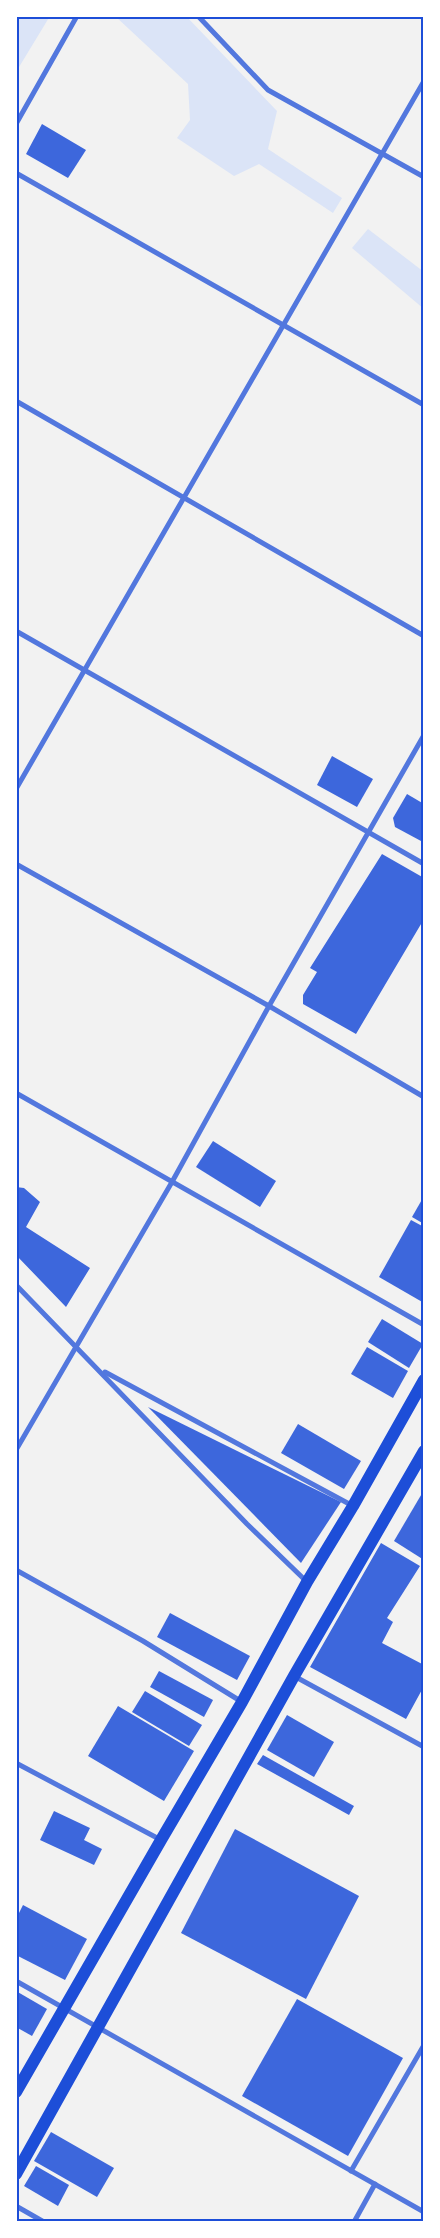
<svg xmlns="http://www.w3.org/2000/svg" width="440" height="2238" font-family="Signika,sans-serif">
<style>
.green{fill:#dbe4f7}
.building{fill:#3d67dc}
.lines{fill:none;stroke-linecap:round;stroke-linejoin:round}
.minor{stroke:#5277de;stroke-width:5}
.primary{stroke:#1d4ed8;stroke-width:12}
.neatline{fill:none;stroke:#1d4ed8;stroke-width:2}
</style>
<rect width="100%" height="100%" fill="#f2f2f2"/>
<g class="green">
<polygon points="16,16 50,16 16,72"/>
<polygon points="115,16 186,16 277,111 268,149 342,198 333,213 259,164 234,176 177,138 190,120 188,84"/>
<polygon points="368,229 424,272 424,309 352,248"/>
</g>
<g class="building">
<polygon points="42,124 86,150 68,178 26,154"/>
<polygon points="332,756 373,779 357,807 317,785"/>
<polygon points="407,794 424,804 424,836 421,841 395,827 393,818"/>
<polygon points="382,854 424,878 424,919 356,1034 303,1004 303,995 317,972 310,968"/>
<polygon points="213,1141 276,1181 260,1207 196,1167"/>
<polygon points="16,1187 24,1188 40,1202 26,1227 90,1268 66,1307 16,1255"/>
<polygon points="424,1196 424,1224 412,1217"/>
<polygon points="411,1220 424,1227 424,1303 379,1277"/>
<polygon points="382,1319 423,1344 409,1368 368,1342"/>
<polygon points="367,1347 408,1371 393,1398 351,1374"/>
<polygon points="148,1407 341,1502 301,1563"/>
<polygon points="298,1424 361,1461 344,1489 281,1453"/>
<polygon points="424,1490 424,1560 394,1541"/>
<polygon points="381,1543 420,1566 387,1618 393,1622 382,1643 424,1665 424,1686 406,1719 310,1667"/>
<polygon points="170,1613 250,1656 237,1680 157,1637"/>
<polygon points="159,1671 213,1700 204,1717 150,1687"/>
<polygon points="145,1691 202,1725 189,1746 132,1712"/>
<polygon points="118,1706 194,1751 164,1801 88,1756"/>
<polygon points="287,1715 334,1742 314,1777 267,1750"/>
<polygon points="263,1755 354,1806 349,1815 257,1764"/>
<polygon points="54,1811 90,1828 84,1840 102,1849 94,1865 40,1840"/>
<polygon points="235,1829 359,1896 306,1999 181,1933"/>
<polygon points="23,1905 87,1939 65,1980 16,1955 16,1919"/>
<polygon points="16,1991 47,2009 32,2036 16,2027"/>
<polygon points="297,1999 403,2058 348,2156 242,2096"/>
<polygon points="51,2132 114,2168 97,2197 34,2161"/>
<polygon points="36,2166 69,2185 58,2206 24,2186"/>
</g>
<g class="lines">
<g class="minor">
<polyline points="198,16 268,90 424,177"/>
<polyline points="16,124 77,16"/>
<polyline points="16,173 424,405"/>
<polyline points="16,401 424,636"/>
<polyline points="16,631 424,864"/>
<polyline points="16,789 424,81"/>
<polyline points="16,864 269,1006 424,1097"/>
<polyline points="16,1093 424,1325"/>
<polyline points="16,1285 247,1524 306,1581"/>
<polyline points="105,1372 353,1506"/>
<polyline points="16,1450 172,1182 269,1006 424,735"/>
<polyline points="16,1570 143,1641 242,1702"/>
<polyline points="294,1676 424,1747"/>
<polyline points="16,1763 161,1840"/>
<polyline points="16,1981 424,2212"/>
<polyline points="351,2171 424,2045"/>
<polyline points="16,2206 44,2222"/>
<polyline points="354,2222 375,2184"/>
</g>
<g class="primary">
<polyline points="16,2092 161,1840 242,1702 307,1582 353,1506 424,1380"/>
<polyline points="16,2174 294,1676 424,1451"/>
</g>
</g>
<rect width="440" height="2238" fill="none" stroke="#ffffff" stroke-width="35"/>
<rect x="18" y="18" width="404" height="2202" class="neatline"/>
</svg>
